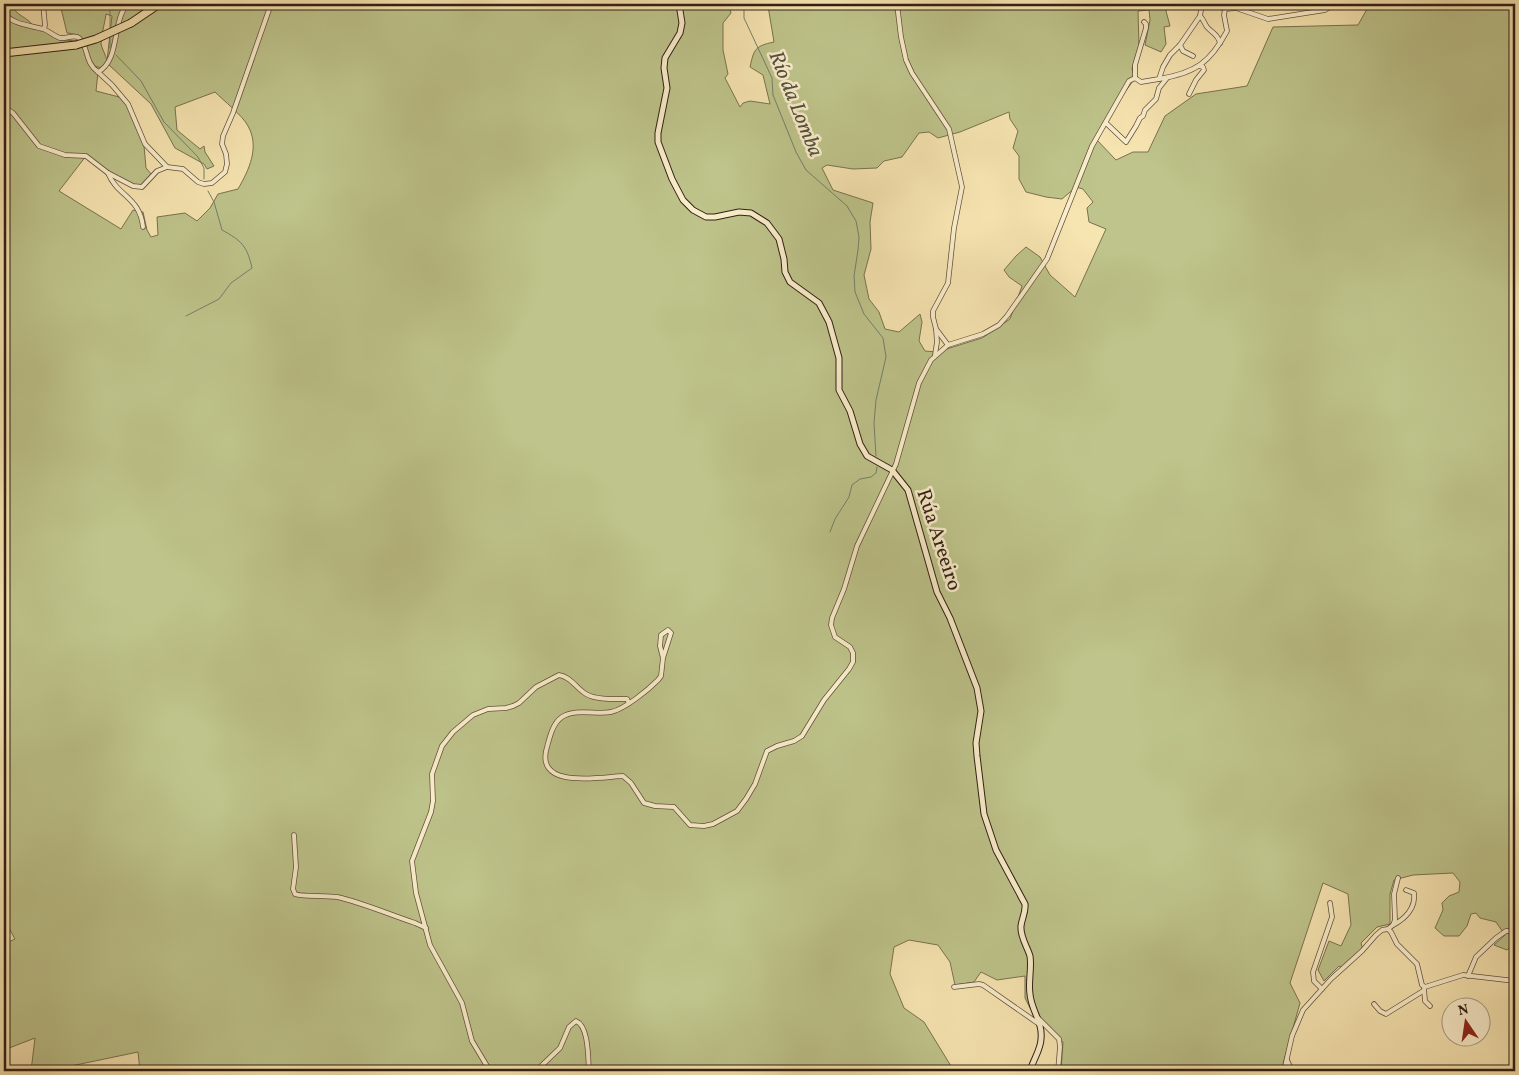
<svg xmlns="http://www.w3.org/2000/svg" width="1519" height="1075" font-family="Vollkorn,serif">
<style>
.green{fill:#bec48b;stroke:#787250;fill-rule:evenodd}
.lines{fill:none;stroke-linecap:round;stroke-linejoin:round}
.stream{stroke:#72806c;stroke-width:1}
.street-casing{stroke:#62503b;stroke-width:5.5}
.secondary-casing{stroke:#311f14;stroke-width:7}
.highway-casing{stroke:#311f14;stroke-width:9}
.street{stroke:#faeecc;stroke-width:4}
.secondary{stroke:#faeecc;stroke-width:5}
.highway{stroke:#f7e5b1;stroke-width:7}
.highway-bridge-casing{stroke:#311f14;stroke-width:9;stroke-linecap:butt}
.highway-bridge{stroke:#f7e5b1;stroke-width:7}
.labels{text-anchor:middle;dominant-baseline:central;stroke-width:5;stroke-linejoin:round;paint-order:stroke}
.street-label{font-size:20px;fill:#311f14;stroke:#faeecc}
.water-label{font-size:21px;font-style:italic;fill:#524f40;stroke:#faeecc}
</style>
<rect width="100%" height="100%" fill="#f7e5b1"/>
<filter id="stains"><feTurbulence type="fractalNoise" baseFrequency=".004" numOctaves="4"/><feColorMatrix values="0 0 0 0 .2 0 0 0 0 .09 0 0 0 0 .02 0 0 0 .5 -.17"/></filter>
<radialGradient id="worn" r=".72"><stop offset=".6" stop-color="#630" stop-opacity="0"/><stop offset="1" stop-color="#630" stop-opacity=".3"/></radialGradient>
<path class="green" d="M 4,4 L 12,4 C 15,17 29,16 34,28 L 47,32 L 57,39 L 75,41 L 78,46 L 84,47 L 89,63 L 98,72 L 96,91 L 123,98 L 136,120 L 144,146 L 146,168 L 152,175 L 142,187 L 138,188 L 108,173 L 86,156 L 59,191 L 121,229 L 133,210 L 143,212 L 147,230 L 151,237 L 158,235 L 157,217 L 185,213 L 197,221 L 210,208 L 218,194 L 238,189 C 249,170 260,147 248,126 C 243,116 223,100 215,92 L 175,107 L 177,130 L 200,149 L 204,146 L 205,152 L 214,166 L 207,169 L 204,164 L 175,148 L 151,104 L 108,64 L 102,68 L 94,66 C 82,51 92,35 67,33 L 60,4 L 729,4 L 731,13 L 723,23 L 723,50 L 728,74 L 725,78 L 740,107 L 743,103 L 750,101 L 770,104 L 763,75 L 750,67 C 754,49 755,46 774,42 L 768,6 L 755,4 L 1167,4 L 1166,11 L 1170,26 L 1164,27 L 1166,44 L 1161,52 L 1145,45 L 1150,20 L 1149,10 L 1138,11 L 1139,46 L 1132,69 L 1135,78 L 1113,109 L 1096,139 L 1116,160 L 1133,152 L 1148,152 L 1165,116 L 1196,94 L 1247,86 L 1273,27 L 1358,25 L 1367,9 L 1368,4 L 1515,4 L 1515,943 L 1507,950 L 1494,945 L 1505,935 L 1496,922 L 1480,918 L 1476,913 L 1471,914 L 1467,926 L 1459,936 L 1444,936 L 1435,928 L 1443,910 L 1442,903 L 1449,896 L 1459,892 L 1460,882 L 1453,873 L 1413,875 L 1394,880 L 1390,894 L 1390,924 L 1377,927 L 1361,943 L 1363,950 L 1345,969 L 1339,966 L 1324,981 L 1318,970 L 1329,941 L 1341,946 L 1351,925 L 1348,894 L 1323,883 L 1290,983 L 1300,1003 L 1281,1071 L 1061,1071 L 1063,1042 L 1031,1010 L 1025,998 L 1025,976 L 997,980 L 981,972 L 974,982 L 955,985 L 950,962 L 938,945 L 909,940 L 894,947 L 890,974 L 904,1008 L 924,1022 L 954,1071 L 140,1071 L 138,1052 L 47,1071 L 31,1071 L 35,1038 L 4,1050 L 4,944 L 15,939 L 4,919 ZM 106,14 L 112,16 L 107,61 C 106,55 102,49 101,44 C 101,35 105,23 106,14 ZM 1009,112 L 1010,119 L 1018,131 L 1013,148 L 1019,156 L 1019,179 L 1026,192 L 1046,197 L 1062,199 L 1076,187 L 1083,189 L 1093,202 L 1087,208 L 1089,222 L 1106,229 L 1075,297 L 1050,275 L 1040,257 L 1026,247 L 1016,256 L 1004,270 L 1009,277 L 1022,286 L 1010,319 L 982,338 L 937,352 L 925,351 L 919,341 L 922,322 L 920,314 L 899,332 L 885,329 L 879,312 L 869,299 L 864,275 L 871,249 L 870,222 L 873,203 L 833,190 L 822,168 L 827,165 L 853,169 L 877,168 L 884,161 L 902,157 L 919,133 L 929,132 L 938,138 L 960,132 Z"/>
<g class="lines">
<g class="stream">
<polyline points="110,4 110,30"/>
<polyline points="746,4 744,5 744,18 772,78 773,95 796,152 806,170 847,206 856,221 859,237 858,250 854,276 855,292 864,314 883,338 886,357 876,400 874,423 876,456"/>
<polyline points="110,36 110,48"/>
<polyline points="116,55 141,81 164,122 198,157 204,168 204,179"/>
<path d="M 186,316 L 219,299 L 231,283 L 252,268 C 247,246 242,241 222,230 L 214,202 L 208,191"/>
<polyline points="830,532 835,519 849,497 852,485 860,479 871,477 876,473 877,467"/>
</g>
<defs>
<g id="street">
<polyline points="43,4 45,25 44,29"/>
<polyline points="897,4 901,37 906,60 912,73 949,129 962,187 954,228 948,283 933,311 933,317 936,329 948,345"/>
<polyline points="1213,4 1225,9 1236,8 1268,19 1325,10 1335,4"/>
<path d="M 4,14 C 15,25 29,25 43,29 C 49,31 54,36 60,38 C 66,39 75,34 79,38 C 89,47 84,62 98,72 C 115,63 114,39 119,22 C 120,16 123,10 126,4"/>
<path d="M 1200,16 C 1204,20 1204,23 1207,27 C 1212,33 1218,34 1220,43"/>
<polyline points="1180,45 1183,51 1193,56"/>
<polyline points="1135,78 1135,65 1146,28 1146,24 1144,22"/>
<path d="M 1159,79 C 1195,73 1210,63 1227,31 L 1224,15 L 1225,9"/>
<polyline points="1189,94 1196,80 1204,70 1203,67 1200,66"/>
<polyline points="4,107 13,113 39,146 65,155 86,156 108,173 133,186 142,187 157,171 167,167 145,144 128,104 112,85 98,72"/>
<polyline points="1106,123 1126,142 1136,126 1140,118 1143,116 1145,110 1156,99 1159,88 1167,78"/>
<polyline points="167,167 183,169 198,182 204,184 212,183 225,172 227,164 226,154 222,144 223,136 233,113 271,4"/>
<path d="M 108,173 C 117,196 140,197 143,227"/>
<polyline points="935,355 937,342 936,329"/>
<path d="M 663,658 L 660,646 L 661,635 L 668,630 L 671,633 L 663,658 L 661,676 L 658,680 C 648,690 625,709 611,712 C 597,715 575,708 562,717 C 553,723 550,736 547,747 C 534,790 600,777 623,776 L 631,783 L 644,803 L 655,806 L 674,807 L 690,825 L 704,826 L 713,824 L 737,811 L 746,799 L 755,784 L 767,751 L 777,746 L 794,741 L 802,736 L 824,700 L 849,669 L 853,662 L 853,653 L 850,647 L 835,637 L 831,625 L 832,618 L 844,589 L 857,546 L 896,464 L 919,383 L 931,360 L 948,345 L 983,334 L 999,325 L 1007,316 L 1047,259 L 1092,146 L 1129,81 L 1135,78 L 1141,82 L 1159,79 L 1163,67 L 1170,55 L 1180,45 L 1200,16 L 1202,4"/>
<path d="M 294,835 L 296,867 L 293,889 L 295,894 C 301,897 326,895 337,897 C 364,903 390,915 415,923 L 426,928"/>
<path d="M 1393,925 C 1405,919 1416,908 1414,893 L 1406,890"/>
<polyline points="1388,929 1393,925 1395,920 1394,894 1398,878"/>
<polyline points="1468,976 1476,957 1496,938 1506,931 1515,931"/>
<polyline points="954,987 979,984 983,985 1039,1024"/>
<polyline points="1322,989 1314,981 1313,972 1332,917 1330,903"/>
<polyline points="1424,989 1425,1001 1430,1006"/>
<polyline points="1374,1004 1380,1011 1386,1014 1423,991"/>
<polyline points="1038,1018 1059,1039 1060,1047 1058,1071"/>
<polyline points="1287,1060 1292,1071"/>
<path d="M 490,1071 L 472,1041 L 462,1003 L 430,945 L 416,893 L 412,861 L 431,812 L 433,801 L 432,774 L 442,746 L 453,732 L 473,715 L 488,709 L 506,708 L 513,706 L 519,703 L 536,687 L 559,675 C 571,677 576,688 586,694 C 596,700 614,699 627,699 L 629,703"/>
<path d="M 536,1071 L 560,1048 L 569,1027 L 576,1021 C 589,1026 588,1059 589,1071"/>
<polyline points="1284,1071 1292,1036 1303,1010 1331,979 1362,951 1376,935 1382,930 1388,929 1391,932 1397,944 1417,964 1422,985 1425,987 1463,975 1515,981"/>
</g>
<path id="secondary" d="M 679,4 L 682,23 L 680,33 L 665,58 L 664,68 L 667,88 L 658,133 L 658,142 L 672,179 L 683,200 L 693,210 L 706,217 L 715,217 L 739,212 L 751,213 L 767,223 L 779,239 L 784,259 L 785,272 L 790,282 L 819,303 L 829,322 L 839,358 L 839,390 L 850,411 L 860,444 L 867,456 L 892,470 L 908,490 L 937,592 L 950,618 L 977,688 L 981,711 L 976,743 L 977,756 L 984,814 L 996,850 L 1025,904 C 1026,912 1022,918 1021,926 C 1020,937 1027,946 1030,956 C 1032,968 1028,982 1030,994 C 1031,1010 1043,1022 1041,1039 C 1041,1049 1033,1060 1030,1071"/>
<g id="highway">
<polyline points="131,23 159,4"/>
<polyline points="4,53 76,45"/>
</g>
</defs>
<use href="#street" class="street-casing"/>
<use href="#secondary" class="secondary-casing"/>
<use href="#highway" class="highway-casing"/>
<use href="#street" class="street"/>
<use href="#secondary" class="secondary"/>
<use href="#highway" class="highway"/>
<defs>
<polyline id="highway-bridge" points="76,45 96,39 131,23"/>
</defs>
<use href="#highway-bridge" class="highway-bridge-casing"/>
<use href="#highway-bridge" class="highway-bridge"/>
</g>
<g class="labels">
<g class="street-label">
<text transform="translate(938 540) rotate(72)">Rúa Areeiro</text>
</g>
<g class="water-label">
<text transform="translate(795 104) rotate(68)">Río da Lomba</text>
</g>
</g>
<rect width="1519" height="1075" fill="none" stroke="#f7e5b1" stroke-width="20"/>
<rect x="5" y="5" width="1509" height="1065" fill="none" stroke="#311f14" stroke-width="2.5"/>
<rect x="10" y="10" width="1499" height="1055" fill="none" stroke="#311f14"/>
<g transform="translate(1466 1022) rotate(347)"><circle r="24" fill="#faeecc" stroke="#aa9b82"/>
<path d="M0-4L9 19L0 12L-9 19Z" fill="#8f2418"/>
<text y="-8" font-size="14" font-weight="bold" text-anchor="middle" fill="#311f14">N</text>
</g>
<rect width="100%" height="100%" filter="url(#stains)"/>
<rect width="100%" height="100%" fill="url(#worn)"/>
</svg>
